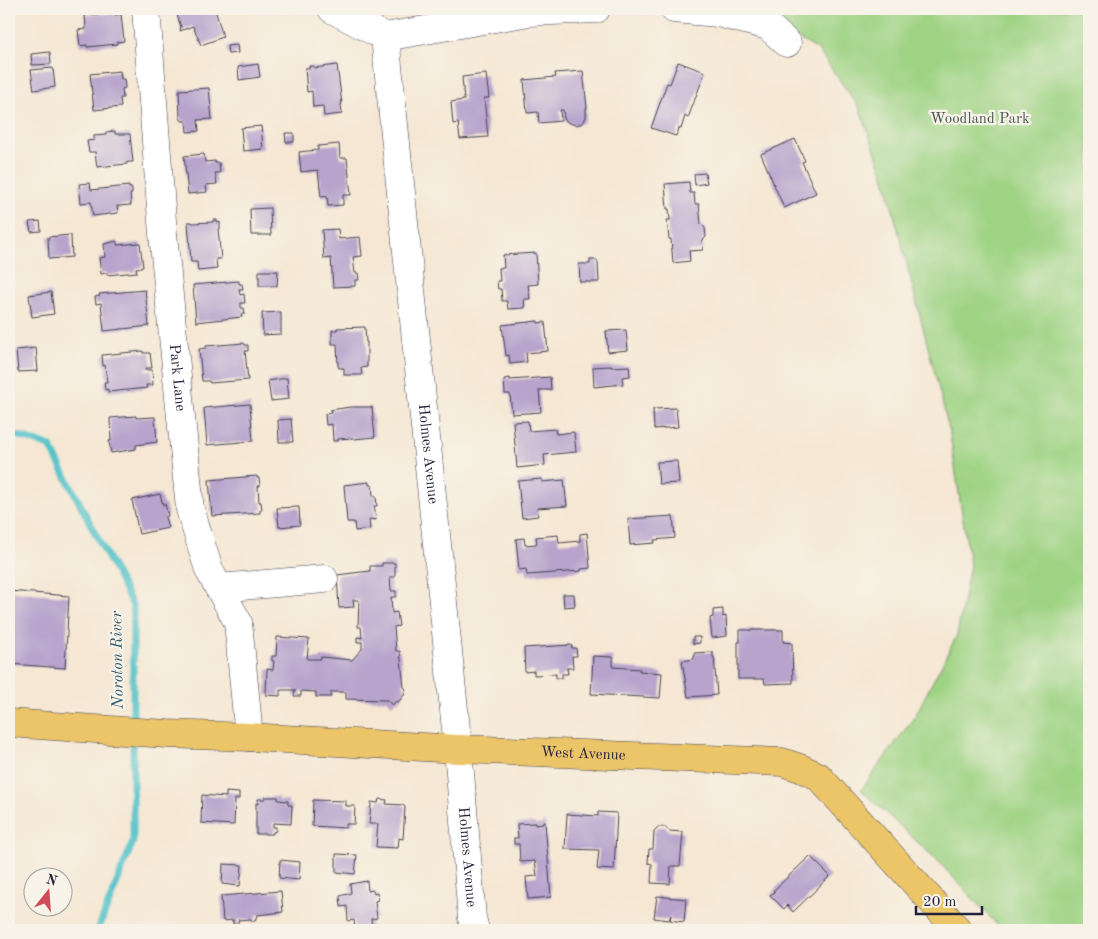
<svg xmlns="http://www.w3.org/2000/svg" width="1098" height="939" font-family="'Old Standard TT',serif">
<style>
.green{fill:#9fd384;stroke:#607a60}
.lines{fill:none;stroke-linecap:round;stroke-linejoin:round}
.stream{stroke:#55c3ca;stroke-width:7}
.building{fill:#b7a3cc}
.minor-casing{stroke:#424052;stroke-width:29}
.major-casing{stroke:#424052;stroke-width:29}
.minor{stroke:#fff;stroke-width:28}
.major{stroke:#ecc569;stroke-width:28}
.labels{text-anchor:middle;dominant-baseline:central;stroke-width:4.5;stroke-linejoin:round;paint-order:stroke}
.park-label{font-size:15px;fill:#485751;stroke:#f7f3e8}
.street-label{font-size:15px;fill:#22223b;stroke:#f7f3e8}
.water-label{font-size:16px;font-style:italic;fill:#345a6d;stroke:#f7f3e8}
</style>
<rect width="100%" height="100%" fill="#f7f3e8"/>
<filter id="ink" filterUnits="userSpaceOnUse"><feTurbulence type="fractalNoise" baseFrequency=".02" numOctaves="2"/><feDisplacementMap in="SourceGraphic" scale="10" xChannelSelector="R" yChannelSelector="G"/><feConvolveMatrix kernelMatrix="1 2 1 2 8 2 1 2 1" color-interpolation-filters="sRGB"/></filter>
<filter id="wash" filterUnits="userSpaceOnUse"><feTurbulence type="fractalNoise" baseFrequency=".0096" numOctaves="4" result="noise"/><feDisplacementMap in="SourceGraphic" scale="20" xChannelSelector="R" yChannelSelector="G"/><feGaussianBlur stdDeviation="1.12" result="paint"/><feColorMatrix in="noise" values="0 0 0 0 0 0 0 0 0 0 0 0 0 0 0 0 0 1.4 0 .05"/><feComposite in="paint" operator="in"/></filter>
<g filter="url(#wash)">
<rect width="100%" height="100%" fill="#f5e7d3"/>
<polygon class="green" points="747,9 1089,9 1089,930 1002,930 938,861 861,790 915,716 957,635 970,565 949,429 884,175 859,107 818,50"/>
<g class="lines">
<g class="stream">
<polyline points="9,433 50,446 133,606 133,727"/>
<polyline points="98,930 133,842 133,738"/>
</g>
</g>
<g id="blocks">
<g class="building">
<polygon points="175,9 215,9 223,37 201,45 193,26 180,31 181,27"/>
<polygon points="115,13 115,15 121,14 124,41 117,42 117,44 87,47 87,45 80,46 78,30 86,29 85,15"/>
<polygon points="237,45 238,53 228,54 227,46"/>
<polygon points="50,52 51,64 32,65 31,54"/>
<polygon points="678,62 705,72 688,118 685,116 681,129 679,128 676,136 651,128 667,83 670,84"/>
<polygon points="258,64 260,77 239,80 238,67"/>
<polygon points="337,65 342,104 341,104 342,114 324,116 323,106 313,107 312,91 307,92 305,68 310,68 309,66 314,66 314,68"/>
<polygon points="53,68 55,87 34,90 31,70"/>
<polygon points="120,71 121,79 124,79 125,88 122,89 123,98 120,98 121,107 94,110 90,74"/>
<polygon points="583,71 587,108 586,108 586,117 583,123 576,125 569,123 564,119 563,110 560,110 561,121 539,123 538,112 527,113 524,80 556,77 555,73"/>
<polygon points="486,74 489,98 484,98 488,137 460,139 458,123 453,124 451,102 464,100 462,77"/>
<polygon points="209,88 212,119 198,120 199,131 187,132 186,121 182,121 180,118 179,90"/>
<polygon points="261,126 263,149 243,151 241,128"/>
<polygon points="115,131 115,134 130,134 133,162 127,162 127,164 97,167 95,152 89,152 87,141 94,140 94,136 106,135 106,132"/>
<polygon points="285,133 294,133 294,142 286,142"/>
<polygon points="795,139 805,161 802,162 816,193 784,208 761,154"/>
<polygon points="339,144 340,158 347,158 351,195 343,195 343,205 328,206 327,196 321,197 318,170 301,172 299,152 318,150 318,146"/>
<polygon points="204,154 205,162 215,161 215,163 219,163 220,173 215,173 217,184 206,185 207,192 188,194 184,156"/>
<polygon points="705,173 707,183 695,185 694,174"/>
<polygon points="689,182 690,193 694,193 695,204 699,204 701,224 705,228 706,237 702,241 703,250 689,251 690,261 673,263 671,239 669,239 667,220 670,220 669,209 667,209 665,184"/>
<polygon points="90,183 91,190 129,186 129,188 132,188 132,194 130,194 131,205 117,206 118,213 93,216 91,202 81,203 79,184"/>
<polygon points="270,208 271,235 251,235 250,209"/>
<polygon points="213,220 217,220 217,223 220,222 220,229 218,229 221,259 216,259 217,269 198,271 197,262 191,262 188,222 192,222 192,223 213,222"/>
<polygon points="40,221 41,231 31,232 29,222"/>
<polygon points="338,229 339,239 360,237 362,256 353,257 355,273 358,273 359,280 355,280 355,286 333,287 331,258 324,259 322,230"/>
<polygon points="71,235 72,257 49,259 48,237"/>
<polygon points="117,241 117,245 140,243 143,267 136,268 137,272 107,275 107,273 101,274 99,258 105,257 104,244"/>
<polygon points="536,253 538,284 528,285 530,299 524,299 525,308 508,309 507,301 502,301 501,289 498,289 497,281 500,281 499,268 504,268 503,255"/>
<polygon points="590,260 597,260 598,263 599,282 580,282 579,264 590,264"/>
<polygon points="259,271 278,271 277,286 259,286"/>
<polygon points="239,281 239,284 242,284 243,289 239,289 240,295 244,294 245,303 241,303 241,308 244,308 245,314 241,314 242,317 196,322 193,285"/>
<polygon points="145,290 149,326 104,331 101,303 96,304 95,297 100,296 99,294"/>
<polygon points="51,292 54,314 32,317 29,295"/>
<polygon points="281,312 281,334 263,335 262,313"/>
<polygon points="538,321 538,323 545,322 548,351 526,353 527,362 510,364 509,355 506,356 502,325"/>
<polygon points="365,327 366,342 367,342 367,367 361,368 362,375 344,375 344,368 339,368 338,366 337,344 332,344 332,330 337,330 337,328"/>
<polygon points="626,330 628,350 608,352 606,331"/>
<polygon points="244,343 245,345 248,345 248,351 245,351 248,380 210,383 209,381 202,381 199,349 206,348 206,346"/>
<polygon points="36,348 38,371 18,372 16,350"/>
<polygon points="143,351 143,353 150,353 152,368 145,368 145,370 152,370 153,385 146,385 147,388 108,392 108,389 105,390 104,382 107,382 105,365 103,366 102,355"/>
<polygon points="611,366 611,367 629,366 630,376 622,377 623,384 594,387 593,367"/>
<polygon points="550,377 551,390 539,390 541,412 512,414 510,394 505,394 504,379 510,378 510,380"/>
<polygon points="287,378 289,399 271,401 268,381"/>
<polygon points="250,404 253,441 207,445 204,408"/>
<polygon points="350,407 372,407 375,437 354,439 353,438 338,439 338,441 333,441 332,424 326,425 325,414 331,413 330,410"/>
<polygon points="676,408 678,427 654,429 653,409"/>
<polygon points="136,416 136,418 155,417 157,442 136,445 136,449 111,453 109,441 111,441 110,418"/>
<polygon points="291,419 293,442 279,442 278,420"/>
<polygon points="528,421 529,431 555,429 556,434 574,432 576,452 544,455 545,465 517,468 513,422"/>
<polygon points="677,461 679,483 659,484 657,462"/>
<polygon points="257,476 257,478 259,478 260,486 258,486 259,502 261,502 262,510 260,510 260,513 212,516 209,480"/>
<polygon points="542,479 542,482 564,480 567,506 537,508 538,516 522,518 518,481"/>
<polygon points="369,482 369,485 372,485 373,496 376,496 377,506 374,506 376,520 369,519 370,529 355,531 354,522 347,522 344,485"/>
<polygon points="160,494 163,505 165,504 168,516 165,517 168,528 139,534 132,500"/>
<polygon points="299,507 300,525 279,527 277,508"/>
<polygon points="673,516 675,538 654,540 655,543 630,545 628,519"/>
<polygon points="587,533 590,568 581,569 581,571 527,575 526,569 519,570 516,539 524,538 525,545 537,544 536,537 558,535 559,543 580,541 580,534"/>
<polygon points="382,563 395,563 395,577 390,577 391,591 396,591 396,597 391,597 392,613 397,612 399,626 394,627 396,651 400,651 404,687 406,689 404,692 405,694 398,702 396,701 392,705 387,700 346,699 346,692 331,692 331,697 316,697 316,692 301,691 301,696 294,696 295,690 280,690 280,696 266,695 267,669 273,670 274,661 272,661 272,656 276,656 277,637 309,639 307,659 320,659 321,657 352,660 362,649 362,642 357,642 357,637 362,638 361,627 358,627 359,600 353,600 354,607 339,608 337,575 370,571 370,566 382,566"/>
<polygon points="9,591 69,596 65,668 9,664"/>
<polygon points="563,594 574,594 575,606 564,607"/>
<polygon points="723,609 723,617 726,616 727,636 712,638 710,618 713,617 713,610"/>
<polygon points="740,630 783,630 783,642 792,643 793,683 765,684 764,679 738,679 738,642 740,642"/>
<polygon points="693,637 700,637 700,643 693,644"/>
<polygon points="571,645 572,648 576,648 577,656 572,656 573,668 567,668 568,674 562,674 562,678 556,678 556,674 534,675 534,671 525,672 524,648"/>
<polygon points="713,652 713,657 714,657 717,695 688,697 682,661 694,659 694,653"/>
<polygon points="593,656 613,657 613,667 640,669 639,671 662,673 660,698 591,694"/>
<polygon points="226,792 239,793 239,799 235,799 234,825 201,823 202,795 226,797"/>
<polygon points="265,797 278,797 278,800 288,801 288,805 292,805 291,824 273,823 273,827 276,827 276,831 273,832 273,834 256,834 256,803 258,804 258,799 265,799"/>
<polygon points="379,799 387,800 386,804 403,805 405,807 403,839 399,838 398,848 376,847 378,824 369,824 371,804 371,802 378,803"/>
<polygon points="313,800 346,801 346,806 355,806 354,824 346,824 346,828 312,826"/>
<polygon points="598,812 617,813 614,870 597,869 599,850 565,849 567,814 598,816"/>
<polygon points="543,822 545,822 551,897 528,899 526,877 537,876 535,861 520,862 519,844 514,844 514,838 518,838 517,824 535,823 535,825 543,824"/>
<polygon points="658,827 666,827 669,831 683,832 680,866 671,866 670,884 651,883 652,864 648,863 649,849 653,849 654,831"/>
<polygon points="336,854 357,855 355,874 336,872"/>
<polygon points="810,856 830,876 793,912 787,905 784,909 770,895 775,892 773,891"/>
<polygon points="280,860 300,862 299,880 279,878"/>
<polygon points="223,864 242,865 240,886 222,884"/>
<polygon points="367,881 368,891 373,890 374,893 377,892 378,900 375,901 377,918 371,919 372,928 355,929 354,920 348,921 347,906 341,907 340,896 351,893 350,884"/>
<polygon points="281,891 283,912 257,915 255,921 251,921 251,919 238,920 238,924 233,924 233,920 223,921 221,896"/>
<polygon points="657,896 686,899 684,922 670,920 671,915 669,920 654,918"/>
</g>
</g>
</g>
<g filter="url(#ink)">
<use href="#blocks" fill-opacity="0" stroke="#424052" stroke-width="1"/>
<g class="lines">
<defs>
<g id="minor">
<path id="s1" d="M 146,9 L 163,234 L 190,509 L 209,570 L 238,622 L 249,737"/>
<path id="s2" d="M 332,9 L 385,37 L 458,749 L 472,918 L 475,930"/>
<polyline points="674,9 718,13 768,26 787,43"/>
<polyline points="385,37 529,12 596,9"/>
<polyline points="219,588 324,579"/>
</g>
<g id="major">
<path id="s3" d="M 9,723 L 167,734 L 249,737 L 458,749 L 782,762 L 800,768 L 818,776 L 958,930"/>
</g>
</defs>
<use href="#minor" class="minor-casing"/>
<use href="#major" class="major-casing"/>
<use href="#minor" class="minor"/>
<use href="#major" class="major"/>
</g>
</g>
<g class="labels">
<g class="park-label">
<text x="980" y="119">Woodland Park</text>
</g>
<g class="street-label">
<text stroke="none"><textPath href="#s1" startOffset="370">Park Lane</textPath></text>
<text stroke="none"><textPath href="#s2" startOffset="479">Holmes Avenue</textPath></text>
<text stroke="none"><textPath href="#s3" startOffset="575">West Avenue</textPath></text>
<text stroke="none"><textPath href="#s2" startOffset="884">Holmes Avenue</textPath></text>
</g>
<g class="water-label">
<text transform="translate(118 660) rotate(-91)">Noroton River</text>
</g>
</g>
<rect width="1098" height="939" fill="none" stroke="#f7f3e8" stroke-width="30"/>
<g transform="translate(48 892) rotate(17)"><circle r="24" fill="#f7f3e8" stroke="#a29fa3"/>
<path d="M0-4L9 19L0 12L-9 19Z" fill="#d1495b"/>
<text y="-8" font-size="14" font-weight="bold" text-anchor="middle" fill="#22223b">N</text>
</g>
<path d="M916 906v8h66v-8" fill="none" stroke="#22223b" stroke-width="2.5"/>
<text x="923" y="906" font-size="15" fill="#22223b" stroke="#f7f3e8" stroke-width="4" paint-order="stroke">20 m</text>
</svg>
